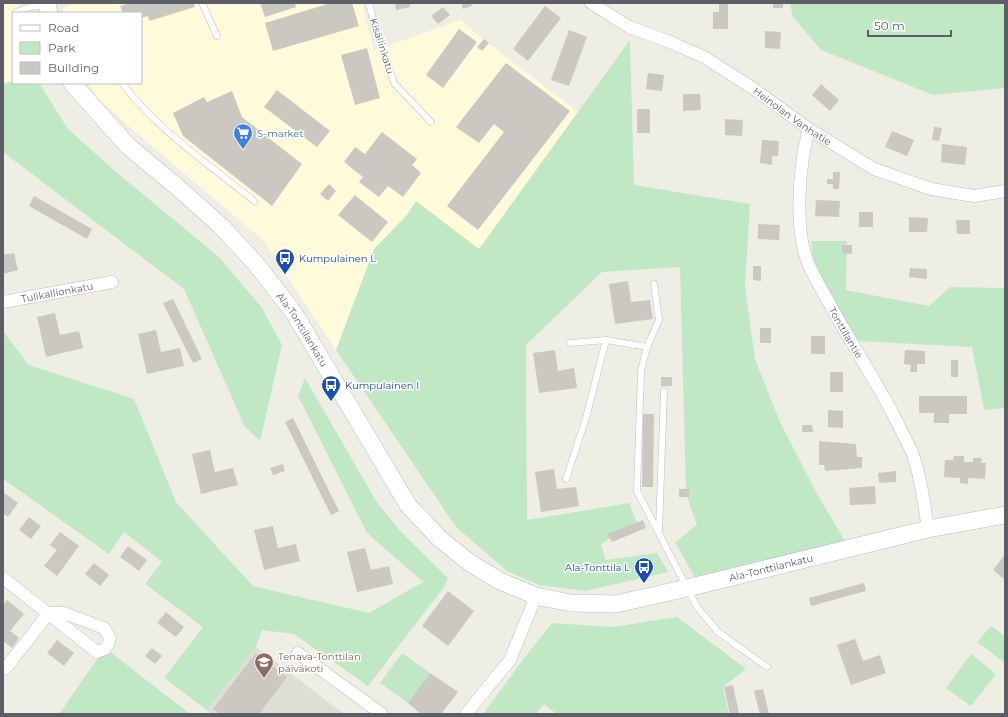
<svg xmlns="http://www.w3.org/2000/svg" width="1008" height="717" font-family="Montserrat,sans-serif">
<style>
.commercial{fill:#fffbda}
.education{fill:#dfded2}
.green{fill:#c0e8c5}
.building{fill:#cac8c1}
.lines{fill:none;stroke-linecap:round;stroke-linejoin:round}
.lane-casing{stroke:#bcbdc3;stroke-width:7}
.street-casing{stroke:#bcbdc3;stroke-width:13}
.secondary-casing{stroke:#babcc3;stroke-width:18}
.lane{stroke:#fff;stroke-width:6}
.street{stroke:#fff;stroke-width:12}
.secondary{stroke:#fff;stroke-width:17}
.labels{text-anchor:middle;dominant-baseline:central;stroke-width:3;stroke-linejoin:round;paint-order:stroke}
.street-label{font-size:10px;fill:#5c5f65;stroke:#fff}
.shop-label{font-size:10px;fill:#366cbe;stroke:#fff;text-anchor:start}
.transit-label{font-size:10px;fill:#164399;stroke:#fff;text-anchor:start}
.education-label{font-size:10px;fill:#785e54;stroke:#fff;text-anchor:start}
</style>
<rect width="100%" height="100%" fill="#efeee4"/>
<g class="commercial">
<polygon points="3,3 17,3 21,13 13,13 13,81 3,84"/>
<polygon points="77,3 362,3 374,51 460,20 499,52 578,112 479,250 416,202 407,215 374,249 336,350 263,240 133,130 96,96 89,83 141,83 141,13 64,13 62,8"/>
</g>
<polygon class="education" points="256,647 344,714 212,714 207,710"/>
<g class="green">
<polygon points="790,3 1005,3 1005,88 933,95 821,50 793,17"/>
<polygon points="630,40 634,185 750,204 745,286 755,359 780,422 817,494 845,541 695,578 675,542 697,525 686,494 680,267 602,272 526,345 527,520 629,503 637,523 601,544 606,560 657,553 668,572 585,591 539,585 507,571 456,527 336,350 374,249 407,215 416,201 479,249"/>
<polygon points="13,81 13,83 39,83 68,129 116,172 219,257 262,308 282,345 260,441 245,427 184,289 3,152 3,84"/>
<polygon points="811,241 847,241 846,290 929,306 950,287 1005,288 1005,408 984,410 972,347 857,341 830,295 813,260"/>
<polygon points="3,331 29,365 134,399 176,502 253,586 369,613 423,582 367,533 298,396 305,378 376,501 401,532 448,578 444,587 368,686 294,634 262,630 256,647 207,710 164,678 203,627 145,584 162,562 124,532 109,554 3,479"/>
<polygon points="677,617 746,669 723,687 729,714 557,714 544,704 536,714 483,714 525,657 552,623 613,627"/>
<polygon points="991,626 1005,636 1005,663 977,642"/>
<polygon points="105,648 190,714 59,714"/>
<polygon points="402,653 430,673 408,703 380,683"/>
<polygon points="971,654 996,674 971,706 946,688"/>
</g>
<g class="building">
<polygon points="131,3 194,3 195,7 149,21 148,16 141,18 141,13 123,13 120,6"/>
<polygon points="260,3 295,3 296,7 265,17"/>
<polygon points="331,3 352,3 359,26 273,51 265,23"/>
<polygon points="395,3 410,3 410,7 396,10"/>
<polygon points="461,3 471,3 472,6 463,9"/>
<polygon points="719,3 728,3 728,29 713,29 713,12 719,12"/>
<rect x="773" y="3" width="10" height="5"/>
<polygon points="545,6 561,18 528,61 513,49"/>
<polygon points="443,7 450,15 438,24 431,16"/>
<polygon points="459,29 477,42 443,88 426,75"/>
<polygon points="569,30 587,37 569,86 551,80"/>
<polygon points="765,31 781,32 780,49 765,48"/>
<polygon points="484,39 489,43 482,51 477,47"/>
<polygon points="367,48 380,98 355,105 341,55"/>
<polygon points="506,63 570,111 478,230 447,206 504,132 494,124 479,143 456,127"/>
<polygon points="648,73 664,75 662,91 646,89"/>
<polygon points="821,84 839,100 830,111 812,95"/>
<polygon points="277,90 330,131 317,147 264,107"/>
<polygon points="232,91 242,117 302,164 272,206 183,136 173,113 204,97 207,102"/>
<polygon points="683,94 700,94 701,110 683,111"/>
<rect x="637" y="109" width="13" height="24"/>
<polygon points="725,119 743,120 742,136 725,135"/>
<polygon points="934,127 942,128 939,141 932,140"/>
<polygon points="892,131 914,140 907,156 885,147"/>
<polygon points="382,132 417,159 412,165 421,173 403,197 388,186 379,197 359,182 363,177 344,162 355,147 365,154"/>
<polygon points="762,140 779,141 778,156 772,156 772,165 760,163"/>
<polygon points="942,144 967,147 965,165 941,162"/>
<polygon points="833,172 840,172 839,189 833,189 833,184 827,184 827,179 833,179"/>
<polygon points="329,184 336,191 328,201 320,194"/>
<polygon points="355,195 388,222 372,242 338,215"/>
<polygon points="34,196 92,229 87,239 29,206"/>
<polygon points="816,200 840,201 839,217 815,216"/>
<rect x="859" y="212" width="14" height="15"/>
<polygon points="909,217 928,218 927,232 909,232"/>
<polygon points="956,220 970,220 970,234 957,234"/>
<polygon points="758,224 780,225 779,240 758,239"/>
<polygon points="842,245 852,245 852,254 842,253"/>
<polygon points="14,253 18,270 3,274 3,255"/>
<polygon points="753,266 761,266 761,281 753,280"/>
<polygon points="910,268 927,269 927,279 909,277"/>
<polygon points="628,281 631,302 650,300 653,319 615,324 609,284"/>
<polygon points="173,299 202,359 193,363 163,303"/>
<polygon points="55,313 60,335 79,331 83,348 46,357 37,317"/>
<rect x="760" y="328" width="11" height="15"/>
<polygon points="156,330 161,352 180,348 184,366 147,374 138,334"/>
<rect x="811" y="336" width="14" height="18"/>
<polygon points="555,350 558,371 574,368 577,388 539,393 533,353"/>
<polygon points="905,350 925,351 925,364 917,364 917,372 910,372 911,365 904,364"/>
<rect x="951" y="360" width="7" height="17"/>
<rect x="830" y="372" width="13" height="20"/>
<rect x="661" y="377" width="11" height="9"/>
<polygon points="919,396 967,396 967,414 949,414 949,423 934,423 934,413 919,413"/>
<polygon points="828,410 843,411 843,428 828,427"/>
<polygon points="643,414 654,414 653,487 642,487"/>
<polygon points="293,418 339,511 331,515 285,422"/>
<polygon points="802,425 812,425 813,432 802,432"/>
<polygon points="819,441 856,444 857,457 862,457 862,468 825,471 824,465 819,465"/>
<polygon points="210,450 215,472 233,468 238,485 201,494 192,454"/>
<polygon points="954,456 964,456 964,462 973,462 973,458 982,458 981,463 986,463 985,479 968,478 968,484 960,483 960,478 944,477 945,460 953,460"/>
<polygon points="283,464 285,471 273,475 270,468"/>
<polygon points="554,469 557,489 576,487 579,506 541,512 535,472"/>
<polygon points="896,471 896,482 879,483 878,473"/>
<polygon points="875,486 876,504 850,505 849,488"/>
<rect x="679" y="489" width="10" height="8"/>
<polygon points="3,492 18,503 8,517 4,514 3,517"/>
<polygon points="29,517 41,526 31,539 19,530"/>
<polygon points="643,520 646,528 612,542 608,534"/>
<polygon points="273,526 278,548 296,544 300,561 264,570 254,530"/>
<polygon points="60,532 79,546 57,576 44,566 57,550 50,545"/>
<polygon points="128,546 147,560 139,571 120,557"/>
<polygon points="365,548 371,570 389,566 393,584 357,592 347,552"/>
<polygon points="1004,556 1005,557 1005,580 993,570"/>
<polygon points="94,563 109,575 100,586 85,574"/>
<polygon points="864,583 866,591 811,606 809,598"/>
<polygon points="448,591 474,611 448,646 422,626"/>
<polygon points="7,600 24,614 10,631 19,638 12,648 3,641 3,605"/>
<polygon points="166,612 184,627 176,637 157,623"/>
<polygon points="855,639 863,661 880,655 886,673 851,685 837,645"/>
<polygon points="57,640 74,653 64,666 47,653"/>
<polygon points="152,648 162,656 155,664 145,656"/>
<polygon points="256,653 287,677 259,714 220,714 213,709"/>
<polygon points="430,673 458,692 441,714 421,714 408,703"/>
<polygon points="733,685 739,714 730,714 724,687"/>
<polygon points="763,689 769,714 760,714 754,691"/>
</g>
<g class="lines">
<defs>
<g id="lane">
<polyline points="202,3 217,36"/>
<polyline points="369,3 375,28 394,83 431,122"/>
<polyline points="16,12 30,7 45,5"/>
<path d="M 122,83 C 156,129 210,165 254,201"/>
<polyline points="654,284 659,320 647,347 641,371 637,491 697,607 718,632 767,667"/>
<polyline points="570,343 606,340"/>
<polyline points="566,479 586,418 606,340 647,347"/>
<polyline points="659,530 664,391"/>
</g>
<g id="street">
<path id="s1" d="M 591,3 L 629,27 L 670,42 L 704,57 L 754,89 L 809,129 L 874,169 L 931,189 L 974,196 L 1005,191"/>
<path id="s2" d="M 809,129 C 799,164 794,229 808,263 C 814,276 821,289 828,301 C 851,344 879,384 900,428 C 904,436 908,444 912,452 C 921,477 924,503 928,529"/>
<path id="s3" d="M 3,302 L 112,282"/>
<polyline points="3,578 97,652 105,649 109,643 110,638 104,628 64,613 49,613 5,669"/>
<polyline points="298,653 382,714"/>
<polyline points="466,714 510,660 536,596"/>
</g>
<g id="secondary">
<polyline points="47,3 49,13"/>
<path id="s4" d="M 72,83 L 128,146 L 176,186 L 221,226 L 256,264 L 294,313 L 408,505 L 439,538 L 470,563 L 500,581 L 536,596 L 570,603 L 616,604 L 687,588 L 928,529 L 1005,515"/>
</g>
</defs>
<use href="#lane" class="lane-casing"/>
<use href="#street" class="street-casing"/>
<use href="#secondary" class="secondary-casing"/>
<use href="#lane" class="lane"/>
<use href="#street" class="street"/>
<use href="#secondary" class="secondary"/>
</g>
<defs>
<symbol id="supermarket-pin" viewBox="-11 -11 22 30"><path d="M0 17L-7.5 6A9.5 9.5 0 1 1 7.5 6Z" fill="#3f7fe0" stroke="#fff"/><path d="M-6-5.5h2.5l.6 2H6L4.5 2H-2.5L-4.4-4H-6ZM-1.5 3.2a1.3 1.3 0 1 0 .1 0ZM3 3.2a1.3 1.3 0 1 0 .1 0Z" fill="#fff"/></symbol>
<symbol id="bus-pin" viewBox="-11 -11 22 30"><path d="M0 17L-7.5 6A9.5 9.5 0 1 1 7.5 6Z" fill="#1a4fb4" stroke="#fff"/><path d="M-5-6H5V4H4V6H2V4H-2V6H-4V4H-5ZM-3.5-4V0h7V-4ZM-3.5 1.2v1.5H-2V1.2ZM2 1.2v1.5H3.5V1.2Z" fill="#fff"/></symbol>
<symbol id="school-pin" viewBox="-11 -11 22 30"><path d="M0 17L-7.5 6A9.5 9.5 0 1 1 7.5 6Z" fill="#8d6e63" stroke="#fff"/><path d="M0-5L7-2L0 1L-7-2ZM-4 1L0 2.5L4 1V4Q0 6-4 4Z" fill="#fff"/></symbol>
</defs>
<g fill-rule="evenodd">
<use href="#supermarket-pin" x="232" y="122" width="22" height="30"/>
<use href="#bus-pin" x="274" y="247" width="22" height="30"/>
<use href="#bus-pin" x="320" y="374" width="22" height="30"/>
<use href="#bus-pin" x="633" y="556" width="22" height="30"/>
<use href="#school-pin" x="253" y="651" width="22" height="30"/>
</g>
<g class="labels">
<g class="street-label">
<text transform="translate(382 46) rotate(72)">Kisällinkatu</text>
<text stroke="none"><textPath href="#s1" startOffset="232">Heinolan Vanhatie</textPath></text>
<text stroke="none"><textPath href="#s3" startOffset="55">Tulikallionkatu</textPath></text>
<text stroke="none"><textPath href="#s4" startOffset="339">Ala-Tonttilankatu</textPath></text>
<text stroke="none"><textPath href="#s2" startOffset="215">Tonttilantie</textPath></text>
<text stroke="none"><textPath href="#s4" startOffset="943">Ala-Tonttilankatu</textPath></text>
</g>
<g class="shop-label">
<text x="257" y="133">S-market</text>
</g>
<g class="transit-label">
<text x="299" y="258">Kumpulainen L</text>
<text x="345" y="385">Kumpulainen I</text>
<text x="630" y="567" text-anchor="end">Ala-Tonttila L</text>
</g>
<g class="education-label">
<text x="278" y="656">Tenava-Tonttilan<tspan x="278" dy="12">päiväkoti</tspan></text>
</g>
</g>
<rect width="1008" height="717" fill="none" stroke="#5c5f65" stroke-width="8"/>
<rect x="12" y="12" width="130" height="72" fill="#ffffff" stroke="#bebfc1"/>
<rect x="20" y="25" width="20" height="6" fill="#ffffff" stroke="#bebfc1"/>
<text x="48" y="32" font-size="12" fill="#5c5f65">Road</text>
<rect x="20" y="42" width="20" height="12" fill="#c0e8c5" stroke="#bebfc1"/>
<text x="48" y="52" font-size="12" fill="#5c5f65">Park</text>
<rect x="20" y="62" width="20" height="12" fill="#cac8c1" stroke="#bebfc1"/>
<text x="48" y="72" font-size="12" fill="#5c5f65">Building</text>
<path d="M868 30v6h83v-6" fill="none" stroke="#5c5f65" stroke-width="2"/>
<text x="874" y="30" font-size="12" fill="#5c5f65" stroke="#ffffff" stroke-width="3" paint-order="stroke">50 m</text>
</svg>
